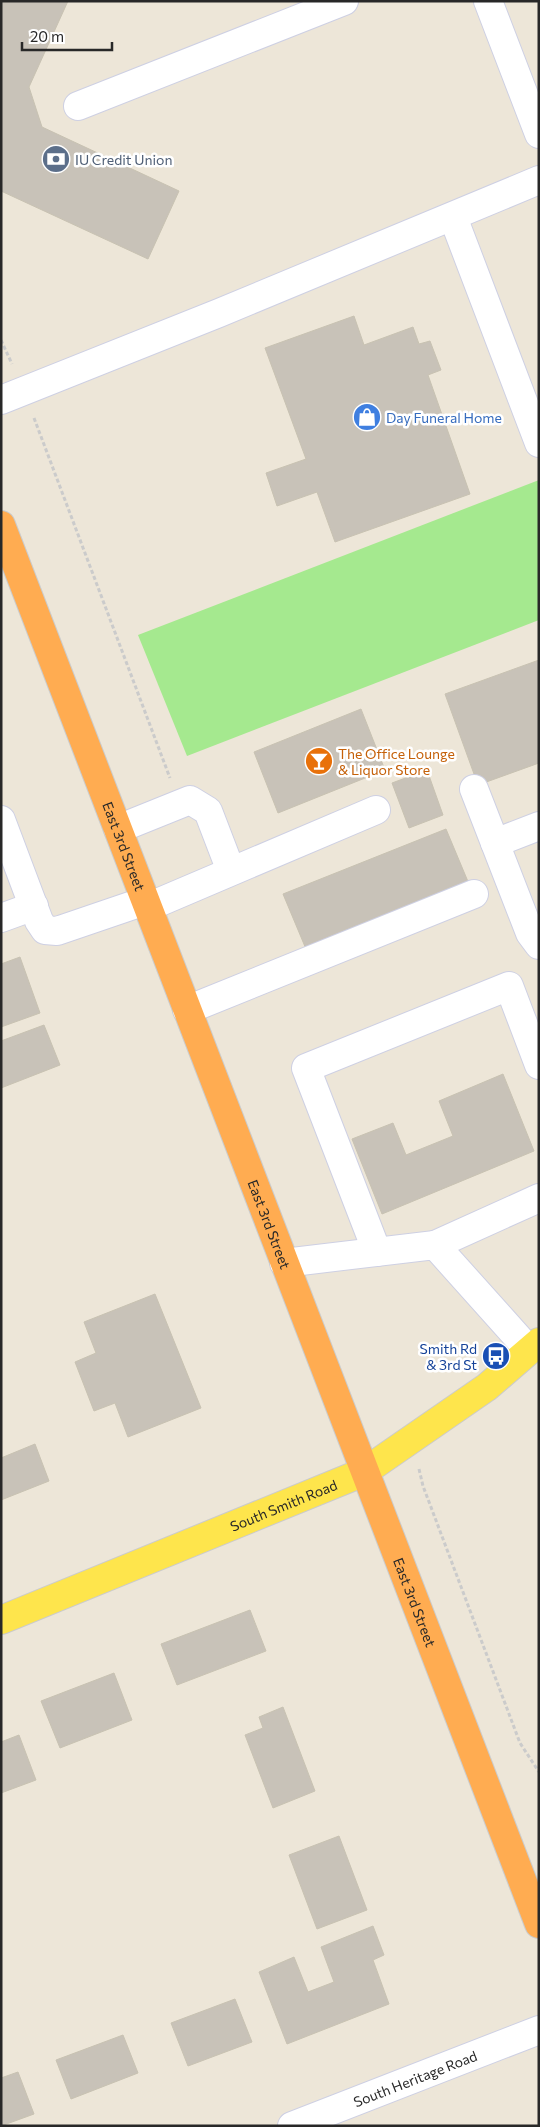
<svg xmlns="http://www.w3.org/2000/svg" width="540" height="2127" font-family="Commissioner,sans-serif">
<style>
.green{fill:#a5e98f}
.building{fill:#c8c2b8;stroke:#c8c2b2}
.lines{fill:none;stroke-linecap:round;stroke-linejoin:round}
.minor-casing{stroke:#ced0e3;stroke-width:30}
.major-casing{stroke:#cbcbcb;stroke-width:30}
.highway-casing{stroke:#cbcbcb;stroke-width:30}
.path{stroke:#cbcbcb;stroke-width:3;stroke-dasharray:4 2.5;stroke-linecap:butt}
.minor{stroke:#fff;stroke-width:28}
.major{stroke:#fee54c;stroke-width:28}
.highway{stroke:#ffac51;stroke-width:28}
.labels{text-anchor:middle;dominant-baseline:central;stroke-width:5;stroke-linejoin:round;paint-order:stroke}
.service-label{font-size:14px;fill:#4e5e75;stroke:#fff;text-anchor:start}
.shop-label{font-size:14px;fill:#366cbe;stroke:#fff;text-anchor:start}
.food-label{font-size:14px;fill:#c56008;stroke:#fff;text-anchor:start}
.street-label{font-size:14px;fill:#282828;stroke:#fff}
.transit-label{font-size:14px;fill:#164399;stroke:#fff;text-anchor:end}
</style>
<rect width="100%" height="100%" fill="#ede6d8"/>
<polygon class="green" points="539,480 539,620 187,756 138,635"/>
<g class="building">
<polygon points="1,1 68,1 29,87 42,127 179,191 148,259 1,191"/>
<polygon points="354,316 364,345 413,327 419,344 430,341 441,370 428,375 470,494 335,542 317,492 277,506 266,473 306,459 265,348"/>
<polygon points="539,660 539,763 478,785 445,694"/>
<polygon points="361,709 385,770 278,813 254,752"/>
<polygon points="427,770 443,815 409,828 392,783"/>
<polygon points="446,829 469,884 306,949 283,894"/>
<polygon points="20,957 40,1013 1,1027 1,964"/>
<polygon points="44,1025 60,1065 1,1088 1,1041"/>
<polygon points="503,1074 534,1151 382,1214 352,1139 393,1123 406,1155 453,1136 439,1101"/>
<polygon points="155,1294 201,1408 128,1437 115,1403 94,1411 75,1362 96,1353 84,1322"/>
<polygon points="35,1444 49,1481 1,1500 1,1458"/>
<polygon points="250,1610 266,1651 177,1685 161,1644"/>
<polygon points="114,1673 132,1720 60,1748 41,1701"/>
<polygon points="283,1707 315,1791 273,1808 245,1735 263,1728 259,1717"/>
<polygon points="19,1735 36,1780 1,1793 1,1742"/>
<polygon points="339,1836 367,1910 317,1929 289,1855"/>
<polygon points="373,1926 384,1955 373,1960 389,2004 287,2044 259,1972 294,1957 308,1992 334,1982 321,1947"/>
<polygon points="235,1999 252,2042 188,2066 171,2023"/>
<polygon points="123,2035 138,2073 71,2099 56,2060"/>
<polygon points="18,2072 34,2114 1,2126 1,2078"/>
</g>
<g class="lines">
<defs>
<g id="minor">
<polyline points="488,1 539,134"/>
<polyline points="78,106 344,1"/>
<polyline points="453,217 539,443"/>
<polyline points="1,400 219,313 539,180"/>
<polyline points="474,789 530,933 539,945"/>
<polyline points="1,820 39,921 45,930 57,931 145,901"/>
<polyline points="118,829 190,800 208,811 231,871"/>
<polyline points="495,843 539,826"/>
<polyline points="148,907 376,810"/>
<polyline points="1,918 34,906"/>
<polyline points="187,1010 474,894"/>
<polyline points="435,1245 539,1198"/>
<polyline points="377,1252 306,1068 509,986 539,1065"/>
<polyline points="284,1263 435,1245 529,1350"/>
<path id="s1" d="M 292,2126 L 539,2030"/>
</g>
<g id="major">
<path id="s2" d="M 1,1620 L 364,1472 L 487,1387 L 539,1342"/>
</g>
<g id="highway">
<path id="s3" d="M 1,525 L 539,1924"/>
</g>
</defs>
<use href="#minor" class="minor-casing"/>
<use href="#major" class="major-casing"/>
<use href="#highway" class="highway-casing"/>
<g class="path">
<polyline points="1,340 12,364"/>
<polyline points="34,418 170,778"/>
<polyline points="419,1469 423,1486 520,1743 539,1772"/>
</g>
<use href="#minor" class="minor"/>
<use href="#major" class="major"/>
<use href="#highway" class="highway"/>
</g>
<defs>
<symbol id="bank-disc" viewBox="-11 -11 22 22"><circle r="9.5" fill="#5c6f8a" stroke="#fff"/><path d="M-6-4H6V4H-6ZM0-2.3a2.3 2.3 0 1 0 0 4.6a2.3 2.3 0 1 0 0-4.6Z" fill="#fff"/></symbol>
<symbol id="shop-disc" viewBox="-11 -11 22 22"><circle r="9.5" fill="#3f7fe0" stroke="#fff"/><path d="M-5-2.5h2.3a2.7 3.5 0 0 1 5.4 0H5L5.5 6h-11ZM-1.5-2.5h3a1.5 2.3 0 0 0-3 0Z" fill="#fff"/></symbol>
<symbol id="bar-disc" viewBox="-11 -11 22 22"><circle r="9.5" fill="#e8710a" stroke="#fff"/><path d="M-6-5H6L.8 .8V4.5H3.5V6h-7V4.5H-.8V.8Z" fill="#fff"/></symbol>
<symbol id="bus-disc" viewBox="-11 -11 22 22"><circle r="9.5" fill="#1a4fb4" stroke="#fff"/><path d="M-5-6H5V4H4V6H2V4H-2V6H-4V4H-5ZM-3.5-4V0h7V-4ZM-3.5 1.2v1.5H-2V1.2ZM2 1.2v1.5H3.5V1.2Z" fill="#fff"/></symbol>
</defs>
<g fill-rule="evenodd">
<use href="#bank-disc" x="40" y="143" width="32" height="32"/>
<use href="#shop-disc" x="351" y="401" width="32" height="32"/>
<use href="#bar-disc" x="303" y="745" width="32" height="32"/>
<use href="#bus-disc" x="480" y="1340" width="32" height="32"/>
</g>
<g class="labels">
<g class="service-label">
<text x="75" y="159">IU Credit Union</text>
</g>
<g class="shop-label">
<text x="386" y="417">Day Funeral Home</text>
</g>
<g class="food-label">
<text x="338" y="753">The Office Lounge<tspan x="338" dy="16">&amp; Liquor Store</tspan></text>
</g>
<g class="street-label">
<text stroke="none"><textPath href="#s3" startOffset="344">East 3rd Street</textPath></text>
<text stroke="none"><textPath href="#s3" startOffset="749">East 3rd Street</textPath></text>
<text stroke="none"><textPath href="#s2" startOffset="305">South Smith Road</textPath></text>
<text stroke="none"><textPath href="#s3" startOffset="1154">East 3rd Street</textPath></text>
<text stroke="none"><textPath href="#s1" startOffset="132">South Heritage Road</textPath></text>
</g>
<g class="transit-label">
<text x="477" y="1348">Smith Rd<tspan x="477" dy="16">&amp; 3rd St</tspan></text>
</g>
</g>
<rect width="540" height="2127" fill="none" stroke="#282828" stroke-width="5"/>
<path d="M22 42v8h90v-8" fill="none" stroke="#282828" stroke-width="2.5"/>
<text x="30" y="42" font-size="15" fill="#282828" stroke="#ffffff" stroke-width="4" paint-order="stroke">20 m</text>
</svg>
